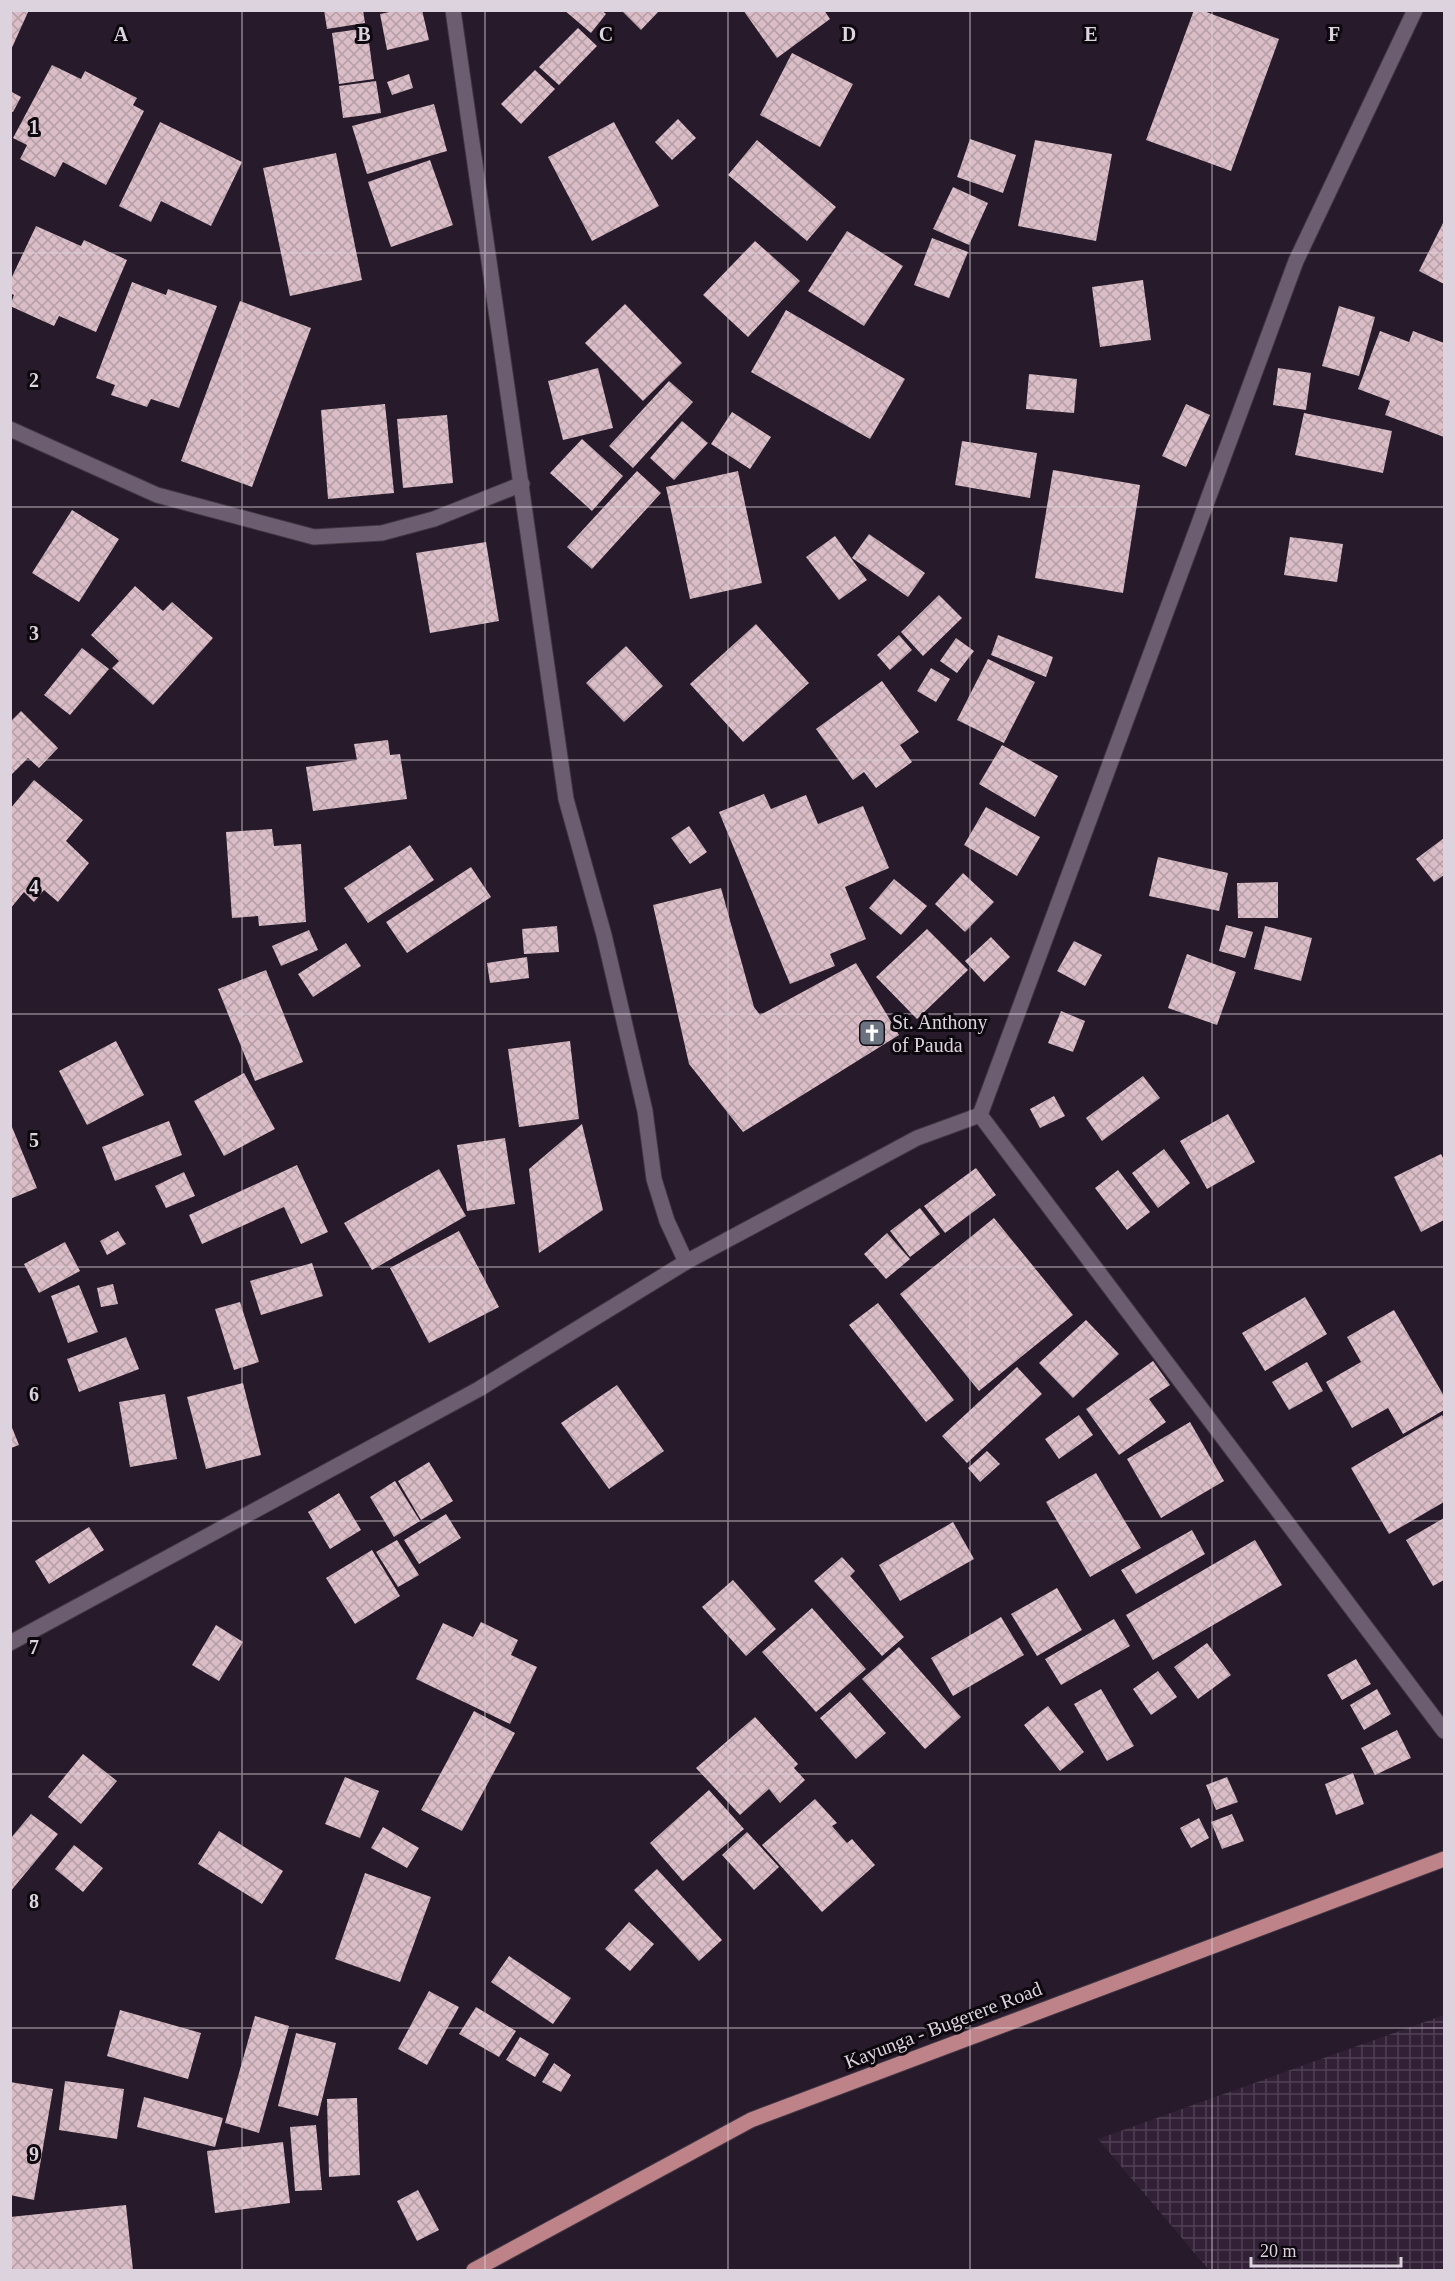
<svg xmlns="http://www.w3.org/2000/svg" width="1455" height="2281" font-family="Georgia,serif">
<style>
.industrial{fill:url(#industrial-grid)}
.building{fill:url(#building-cross-hatch)}
.lines{fill:none;stroke-linecap:round;stroke-linejoin:round}
.minor-casing{stroke:#413643;stroke-width:17}
.primary-casing{stroke:#413643;stroke-width:17}
.minor{stroke:#6d5d70;stroke-width:15}
.primary{stroke:#bd8389;stroke-width:15}
.grid{fill:none;stroke:#dcd3df;stroke-width:1.5;stroke-opacity:0.55}
.labels{text-anchor:middle;dominant-baseline:central;stroke-width:6;stroke-linejoin:round;paint-order:stroke}
.poi-label{font-size:20px;fill:#dcd3df;stroke:#0d070e;text-anchor:start}
.street-label{font-size:20px;fill:#dcd3df;stroke:#0d070e}
.grid-label{font-size:20px;text-anchor:middle;font-weight:bold;fill:#dcd3df;stroke:#0d070e;stroke-width:6;stroke-linejoin:round;paint-order:stroke}
</style>
<defs>
<pattern id="industrial-grid" width="8" height="8" patternUnits="userSpaceOnUse" patternTransform="scale(1.5)"><rect width="8" height="8" fill="#322136"/><path d="M0 4h8M4 0v8" fill="none" stroke="#4f4053"/></pattern>
<pattern id="building-cross-hatch" width="8" height="8" patternUnits="userSpaceOnUse" patternTransform="scale(1.5)"><rect width="8" height="8" fill="#dabdc7"/><path d="M0 0l8 8M0 8l8-8" fill="none" stroke="#b49ea6"/></pattern>
</defs>
<rect width="100%" height="100%" fill="#271a2a"/>
<polygon class="industrial" points="1444,2015 1444,2270 1209,2270 1098,2139"/>
<g class="building">
<polygon points="10,10 29,10 10,52"/>
<polygon points="324,10 363,10 365,23 327,29"/>
<polygon points="399,10 422,10 429,40 387,50 380,14"/>
<polygon points="564,10 601,10 606,14 591,33"/>
<polygon points="621,10 660,10 641,30"/>
<polygon points="743,10 824,10 830,19 777,58"/>
<polygon points="1194,10 1201,10 1279,39 1231,171 1146,140"/>
<polygon points="367,28 374,79 339,84 332,33"/>
<polygon points="578,28 597,46 559,85 539,67"/>
<polygon points="792,53 853,84 820,147 760,115"/>
<polygon points="52,65 81,79 85,71 137,98 133,105 144,111 106,185 63,162 55,177 20,159 27,145 13,138"/>
<polygon points="535,70 555,89 521,124 501,104"/>
<polygon points="409,74 413,88 392,95 387,82"/>
<polygon points="376,81 381,113 343,118 339,86"/>
<polygon points="10,91 21,97 13,112 10,111"/>
<polygon points="434,104 447,151 367,174 352,126"/>
<polygon points="678,119 696,138 672,160 655,142"/>
<polygon points="160,122 242,162 211,226 161,201 151,222 119,206"/>
<polygon points="614,122 659,206 592,241 548,157"/>
<polygon points="970,139 1016,155 1003,193 957,177"/>
<polygon points="757,140 836,207 807,241 728,175"/>
<polygon points="1035,140 1112,154 1096,241 1018,226"/>
<polygon points="336,153 362,280 290,296 263,168"/>
<polygon points="430,160 453,225 391,247 368,182"/>
<polygon points="953,187 988,203 969,245 933,229"/>
<polygon points="1444,221 1444,284 1419,271"/>
<polygon points="36,226 81,246 84,240 127,260 96,332 59,316 54,326 10,306 14,295 10,293 10,281"/>
<polygon points="847,231 903,266 864,326 808,291"/>
<polygon points="932,238 968,252 949,298 914,285"/>
<polygon points="755,241 800,281 748,337 703,295"/>
<polygon points="1143,280 1151,340 1100,347 1092,287"/>
<polygon points="132,282 166,295 168,289 217,306 179,408 151,399 147,407 111,395 115,385 96,378"/>
<polygon points="240,301 311,328 252,487 181,461"/>
<polygon points="625,304 682,363 643,401 585,343"/>
<polygon points="1339,306 1375,317 1359,376 1322,366"/>
<polygon points="786,310 905,379 870,439 751,372"/>
<polygon points="1380,331 1409,342 1413,331 1444,343 1444,437 1385,415 1390,401 1358,389"/>
<polygon points="598,368 613,428 563,440 548,381"/>
<polygon points="1278,368 1311,373 1306,410 1273,405"/>
<polygon points="1029,374 1077,379 1074,413 1026,409"/>
<polygon points="669,381 693,402 633,468 609,446"/>
<polygon points="385,404 394,493 328,499 321,410"/>
<polygon points="1186,404 1210,415 1186,467 1162,456"/>
<polygon points="732,412 771,437 750,469 711,444"/>
<polygon points="1304,413 1392,431 1383,473 1295,455"/>
<polygon points="447,415 453,483 403,488 397,419"/>
<polygon points="682,421 708,443 674,480 650,458"/>
<polygon points="582,439 623,476 592,511 550,473"/>
<polygon points="962,441 1037,453 1030,498 955,485"/>
<polygon points="1053,470 1140,485 1123,593 1035,578"/>
<polygon points="637,471 661,493 592,569 567,547"/>
<polygon points="738,471 762,583 690,599 666,487"/>
<polygon points="72,510 119,539 79,602 32,573"/>
<polygon points="869,534 925,573 908,597 852,558"/>
<polygon points="835,536 867,580 839,600 806,557"/>
<polygon points="1290,537 1343,544 1337,582 1284,575"/>
<polygon points="486,542 499,621 430,633 416,553"/>
<polygon points="135,586 163,611 172,602 213,638 153,705 112,668 119,661 91,635"/>
<polygon points="939,595 962,618 923,656 901,632"/>
<polygon points="756,624 809,683 743,742 690,684"/>
<polygon points="899,635 912,650 890,670 877,655"/>
<polygon points="998,635 1053,657 1046,677 991,655"/>
<polygon points="956,638 974,651 957,673 940,661"/>
<polygon points="626,646 663,686 624,722 586,683"/>
<polygon points="82,648 109,669 70,715 44,695"/>
<polygon points="988,659 1035,682 1004,743 957,720"/>
<polygon points="931,668 950,679 936,702 917,691"/>
<polygon points="882,681 919,732 900,745 912,762 876,788 864,772 853,780 816,729"/>
<polygon points="21,711 58,748 39,768 28,758 10,776 10,722"/>
<polygon points="388,740 390,755 400,754 407,799 313,811 306,767 357,760 354,744"/>
<polygon points="1002,745 1058,776 1035,817 979,784"/>
<polygon points="34,780 83,820 66,841 89,863 58,902 44,890 34,902 24,892 10,909 10,809"/>
<polygon points="764,794 771,809 806,795 818,824 863,806 889,868 845,887 866,939 830,954 835,966 790,984 719,812"/>
<polygon points="986,807 1040,837 1017,876 964,845"/>
<polygon points="689,826 707,852 690,864 671,838"/>
<polygon points="272,829 274,846 301,844 306,922 259,926 258,916 232,918 226,832"/>
<polygon points="1444,838 1444,875 1434,882 1416,859"/>
<polygon points="410,845 434,880 368,923 344,888"/>
<polygon points="1158,857 1228,873 1219,911 1149,896"/>
<polygon points="471,867 491,897 407,953 386,922"/>
<polygon points="963,873 994,902 965,932 935,904"/>
<polygon points="894,879 927,906 901,935 869,908"/>
<polygon points="1278,882 1278,918 1238,918 1237,883"/>
<polygon points="721,888 754,1007 760,1015 856,963 899,1035 743,1132 689,1064 653,905"/>
<polygon points="1226,925 1253,932 1245,958 1219,951"/>
<polygon points="557,926 559,952 524,954 522,929"/>
<polygon points="1265,926 1312,938 1301,981 1254,969"/>
<polygon points="927,929 968,970 917,1019 876,977"/>
<polygon points="309,930 318,950 281,966 272,946"/>
<polygon points="991,937 1010,957 984,982 965,961"/>
<polygon points="1074,941 1102,955 1085,986 1057,971"/>
<polygon points="346,943 361,966 313,997 298,974"/>
<polygon points="1187,954 1236,972 1217,1025 1168,1008"/>
<polygon points="527,957 529,978 490,983 487,963"/>
<polygon points="266,970 303,1062 255,1081 218,989"/>
<polygon points="1061,1011 1085,1021 1073,1052 1048,1043"/>
<polygon points="116,1041 144,1095 87,1125 59,1071"/>
<polygon points="570,1041 579,1119 519,1127 508,1049"/>
<polygon points="244,1073 275,1129 224,1156 194,1101"/>
<polygon points="1143,1076 1160,1098 1102,1141 1086,1118"/>
<polygon points="1054,1096 1065,1116 1040,1128 1030,1109"/>
<polygon points="1228,1114 1255,1162 1207,1189 1180,1141"/>
<polygon points="169,1121 182,1155 115,1181 102,1147"/>
<polygon points="10,1122 37,1188 10,1199"/>
<polygon points="582,1124 603,1210 539,1253 529,1169"/>
<polygon points="505,1138 515,1204 467,1211 457,1145"/>
<polygon points="1164,1149 1190,1183 1158,1208 1132,1173"/>
<polygon points="1441,1154 1444,1160 1444,1220 1421,1232 1394,1177"/>
<polygon points="297,1165 328,1232 301,1244 284,1207 202,1244 189,1215"/>
<polygon points="976,1168 996,1195 945,1233 924,1206"/>
<polygon points="439,1169 466,1216 372,1270 344,1223"/>
<polygon points="1118,1170 1150,1212 1127,1230 1095,1188"/>
<polygon points="184,1172 195,1196 166,1208 155,1186"/>
<polygon points="920,1208 940,1234 910,1257 890,1231"/>
<polygon points="994,1218 1073,1315 979,1391 900,1294"/>
<polygon points="118,1231 126,1244 107,1255 100,1241"/>
<polygon points="459,1231 499,1307 429,1343 390,1268"/>
<polygon points="887,1233 910,1259 886,1279 864,1254"/>
<polygon points="65,1242 80,1271 39,1293 24,1264"/>
<polygon points="312,1263 323,1296 261,1315 250,1281"/>
<polygon points="113,1284 118,1304 101,1307 97,1288"/>
<polygon points="79,1285 98,1332 68,1343 51,1296"/>
<polygon points="1305,1297 1327,1334 1265,1371 1242,1333"/>
<polygon points="240,1302 259,1362 234,1370 215,1309"/>
<polygon points="878,1303 954,1400 926,1422 849,1325"/>
<polygon points="1394,1310 1444,1396 1444,1410 1403,1434 1388,1408 1352,1428 1326,1382 1361,1362 1347,1337"/>
<polygon points="1086,1320 1119,1354 1073,1398 1039,1363"/>
<polygon points="126,1337 139,1369 79,1392 67,1359"/>
<polygon points="1153,1361 1170,1385 1149,1399 1166,1422 1119,1455 1086,1409"/>
<polygon points="1307,1362 1323,1391 1289,1410 1272,1382"/>
<polygon points="1017,1367 1042,1394 967,1463 942,1436"/>
<polygon points="243,1383 261,1455 206,1469 187,1397"/>
<polygon points="617,1385 664,1451 609,1489 561,1423"/>
<polygon points="165,1394 177,1459 130,1467 119,1402"/>
<polygon points="1079,1415 1093,1435 1059,1459 1045,1439"/>
<polygon points="1442,1415 1444,1419 1444,1502 1389,1534 1351,1468"/>
<polygon points="1190,1422 1224,1481 1161,1518 1127,1459"/>
<polygon points="11,1425 19,1445 11,1448"/>
<polygon points="987,1451 1000,1464 980,1482 968,1468"/>
<polygon points="429,1462 453,1501 421,1520 398,1481"/>
<polygon points="1096,1473 1141,1548 1090,1577 1046,1502"/>
<polygon points="395,1481 420,1521 394,1537 370,1497"/>
<polygon points="339,1493 361,1530 330,1549 308,1512"/>
<polygon points="446,1514 461,1538 419,1564 404,1540"/>
<polygon points="1444,1518 1444,1580 1433,1586 1406,1540"/>
<polygon points="953,1522 974,1559 900,1601 879,1565"/>
<polygon points="89,1527 104,1550 49,1584 35,1561"/>
<polygon points="1192,1530 1205,1554 1136,1594 1121,1570"/>
<polygon points="397,1540 419,1575 398,1587 376,1552"/>
<polygon points="1255,1540 1282,1585 1153,1660 1126,1615"/>
<polygon points="372,1550 400,1596 355,1624 326,1578"/>
<polygon points="842,1557 855,1571 850,1576 904,1637 882,1656 814,1581"/>
<polygon points="733,1580 776,1629 746,1656 702,1607"/>
<polygon points="1057,1588 1082,1630 1037,1656 1011,1614"/>
<polygon points="812,1608 866,1669 816,1712 762,1652"/>
<polygon points="1001,1617 1024,1655 953,1696 931,1658"/>
<polygon points="1114,1619 1130,1646 1061,1685 1045,1659"/>
<polygon points="481,1622 518,1640 511,1655 537,1667 510,1724 416,1679 443,1623 473,1637"/>
<polygon points="216,1625 243,1642 219,1681 192,1665"/>
<polygon points="1207,1643 1231,1675 1198,1699 1174,1667"/>
<polygon points="899,1647 961,1717 925,1749 862,1679"/>
<polygon points="1356,1659 1371,1684 1342,1700 1327,1675"/>
<polygon points="1158,1671 1177,1697 1151,1715 1133,1689"/>
<polygon points="1101,1689 1134,1746 1107,1761 1074,1704"/>
<polygon points="1377,1689 1391,1714 1364,1730 1350,1705"/>
<polygon points="850,1692 886,1733 856,1759 820,1718"/>
<polygon points="1048,1706 1084,1752 1060,1771 1024,1725"/>
<polygon points="474,1711 515,1733 462,1831 421,1810"/>
<polygon points="755,1717 798,1764 794,1768 805,1780 780,1803 769,1789 740,1815 696,1768"/>
<polygon points="1397,1730 1411,1758 1375,1775 1361,1748"/>
<polygon points="83,1754 117,1781 81,1824 48,1797"/>
<polygon points="1353,1773 1364,1804 1336,1815 1325,1784"/>
<polygon points="345,1777 379,1791 360,1838 325,1824"/>
<polygon points="1227,1777 1238,1802 1216,1810 1206,1785"/>
<polygon points="709,1790 744,1829 683,1881 650,1843"/>
<polygon points="815,1799 837,1823 832,1826 847,1843 852,1839 875,1865 822,1912 762,1845"/>
<polygon points="31,1814 58,1834 10,1892 10,1839"/>
<polygon points="1232,1814 1244,1841 1222,1849 1211,1822"/>
<polygon points="1199,1818 1209,1838 1191,1848 1180,1828"/>
<polygon points="383,1827 419,1848 407,1868 371,1848"/>
<polygon points="219,1831 283,1871 262,1904 198,1864"/>
<polygon points="747,1832 779,1867 754,1890 722,1855"/>
<polygon points="74,1845 103,1868 83,1892 55,1869"/>
<polygon points="657,1869 722,1940 699,1961 634,1890"/>
<polygon points="365,1873 431,1897 400,1982 335,1959"/>
<polygon points="629,1922 654,1944 630,1971 605,1949"/>
<polygon points="509,1956 571,1998 553,2024 491,1982"/>
<polygon points="429,1991 459,2007 427,2065 398,2049"/>
<polygon points="476,2007 516,2031 499,2057 459,2034"/>
<polygon points="120,2010 201,2033 188,2079 107,2056"/>
<polygon points="255,2016 289,2026 259,2133 225,2123"/>
<polygon points="296,2033 336,2043 318,2116 278,2106"/>
<polygon points="520,2037 549,2054 535,2077 506,2060"/>
<polygon points="554,2063 571,2075 561,2092 542,2082"/>
<polygon points="65,2081 124,2089 117,2139 59,2130"/>
<polygon points="10,2082 53,2089 34,2200 10,2195"/>
<polygon points="144,2097 223,2118 215,2147 137,2127"/>
<polygon points="357,2098 360,2175 329,2177 327,2099"/>
<polygon points="316,2125 322,2190 295,2191 290,2127"/>
<polygon points="283,2142 290,2203 215,2213 207,2151"/>
<polygon points="418,2190 439,2230 417,2241 397,2201"/>
<polygon points="126,2205 133,2270 10,2270 10,2217"/>
</g>
<g class="lines">
<defs>
<g id="minor">
<polyline points="453,10 566,799 604,935 645,1111 654,1179 667,1221 686,1262"/>
<polyline points="10,429 157,495 314,537 382,533 434,519 522,484"/>
<polyline points="980,1115 1296,261 1415,10"/>
<polyline points="980,1115 1444,1731"/>
<polyline points="10,1643 479,1389 686,1262 917,1138 980,1115"/>
</g>
<polyline id="primary" points="474,2270 751,2120 1444,1859"/>
</defs>
<use href="#minor" class="minor-casing"/>
<use href="#primary" class="primary-casing"/>
<use href="#minor" class="minor"/>
<use href="#primary" class="primary"/>
</g>
<path class="grid" d="M 242,10 L 242,2270M 485,10 L 485,2270M 728,10 L 728,2270M 970,10 L 970,2270M 1212,10 L 1212,2270M 10,253 L 1444,253M 10,507 L 1444,507M 10,760 L 1444,760M 10,1014 L 1444,1014M 10,1267 L 1444,1267M 10,1521 L 1444,1521M 10,1774 L 1444,1774M 10,2028 L 1444,2028"/>
<defs>
<symbol id="church-square" viewBox="-11 -11 22 22"><rect x="-9" y="-9" width="18" height="18" rx="4" fill="#6b7280" stroke="#0d070e"/><path d="M-1.2-6h2.4v3.5h3.3v2.4h-3.3V6h-2.4V-.1h-3.3v-2.4h3.3Z" fill="#fff"/></symbol>
</defs>
<g fill-rule="evenodd">
<use href="#church-square" x="857" y="1018" width="30" height="30"/>
</g>
<g class="labels">
<g class="poi-label">
<text x="892" y="1022">St. Anthony<tspan x="892" dy="23">of Pauda</tspan></text>
</g>
<g class="street-label">
<text transform="translate(943 2025) rotate(-21)">Kayunga - Bugerere Road</text>
</g>
</g>
<g class="grid-label">
<text x="121" y="41">A</text>
<text x="364" y="41">B</text>
<text x="606" y="41">C</text>
<text x="849" y="41">D</text>
<text x="1091" y="41">E</text>
<text x="1334" y="41">F</text>
<text x="34" y="134">1</text>
<text x="34" y="387">2</text>
<text x="34" y="640">3</text>
<text x="34" y="894">4</text>
<text x="34" y="1147">5</text>
<text x="34" y="1401">6</text>
<text x="34" y="1654">7</text>
<text x="34" y="1908">8</text>
<text x="34" y="2161">9</text>
</g>
<rect width="1455" height="2281" fill="none" stroke="#dcd3df" stroke-width="24"/>
<path d="M1251 2257v9h150v-9" fill="none" stroke="#dcd3df" stroke-width="3"/>
<text x="1260" y="2257" font-size="18" fill="#dcd3df" stroke="#0d070e" stroke-width="4.5" paint-order="stroke">20 m</text>
</svg>
